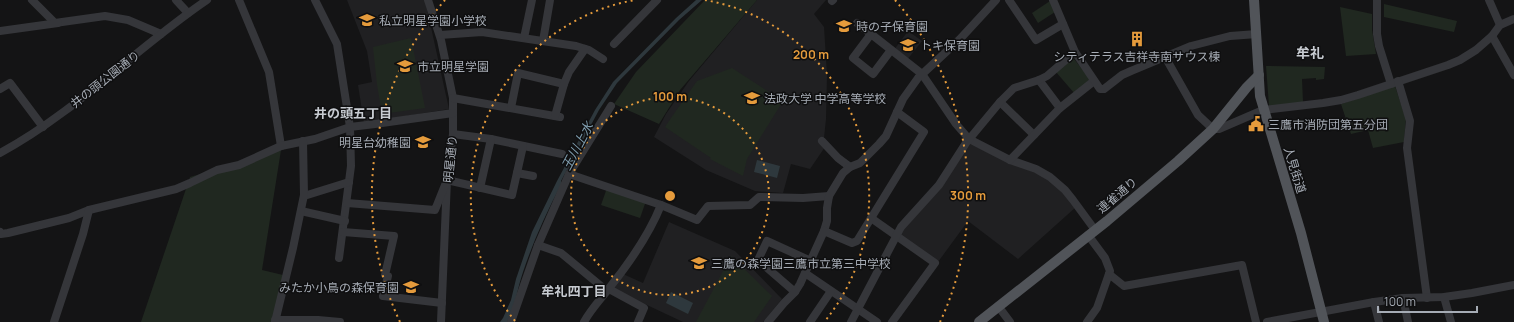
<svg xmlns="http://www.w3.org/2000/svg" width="1514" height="322" font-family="Manrope,'Noto Sans JP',sans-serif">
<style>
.built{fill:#202022}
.green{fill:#202820}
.water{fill:#2e383d}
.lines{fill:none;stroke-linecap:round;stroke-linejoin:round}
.minor{stroke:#35363a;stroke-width:8}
.major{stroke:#515459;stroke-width:10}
.ring{fill:none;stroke:#e59b3c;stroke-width:2;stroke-dasharray:2 4}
.labels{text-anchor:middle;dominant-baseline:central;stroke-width:3;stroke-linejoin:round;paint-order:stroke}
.poi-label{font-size:12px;fill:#a6acb5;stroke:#0f0f10;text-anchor:start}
.street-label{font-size:12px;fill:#a6acb5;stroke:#0f0f10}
.neighbourhood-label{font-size:13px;font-weight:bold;fill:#c7cbd1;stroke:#0f0f10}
.water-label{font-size:13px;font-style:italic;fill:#7f9dae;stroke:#0f0f10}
.quarter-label{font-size:14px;font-weight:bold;fill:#c7cbd1;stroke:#0f0f10}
.centre{fill:#e59b3c;stroke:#0f0f10;stroke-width:2}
.ring-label{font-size:12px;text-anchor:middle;font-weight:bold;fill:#e59b3c;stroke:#0f0f10;stroke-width:3;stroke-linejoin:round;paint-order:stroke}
</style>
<rect width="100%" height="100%" fill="#141415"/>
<g class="built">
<polygon points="347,0 425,0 449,109 364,123 358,85 372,82 367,51"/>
<polygon points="757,0 826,0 814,14 824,27 827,75 826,119 824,138 821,144 825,147 810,169 791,164 783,193 755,191 706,170 654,137 666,114 689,81"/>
<polygon points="908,31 922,41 907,60 894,50"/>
<polygon points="970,144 1051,180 1076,207 1018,259 968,221 938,262 902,237 901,234 903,230"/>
<polygon points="669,222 735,251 782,299 763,322 683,322 613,289 623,274 643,283"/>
</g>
<g class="green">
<polygon points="705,0 757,0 680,90 659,124 614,104 636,72"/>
<polygon points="1050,1 1055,12 1038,23 1032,13"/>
<polygon points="1384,4 1457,21 1454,32 1384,17"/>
<polygon points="1340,7 1372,14 1372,30 1376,54 1346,56"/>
<polygon points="411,38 425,108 382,114 377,84 373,47"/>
<polygon points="1071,58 1074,59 1090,79 1075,94 1056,72"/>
<polygon points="1266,66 1325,67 1324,79 1316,80 1316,78 1302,79 1303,102 1269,106"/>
<polygon points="732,68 783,101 747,159 743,176 710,159 711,158 665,127 671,118 697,81"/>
<polygon points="1395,86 1406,119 1404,142 1373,148 1368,130 1351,134 1341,104"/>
<polygon points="281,150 262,270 283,275 273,322 141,322 190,177"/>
<polygon points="607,188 646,201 640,218 601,205"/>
<polygon points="731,256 772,296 754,322 696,322"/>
</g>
<g class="water">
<path d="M 696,0 L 702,0 L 679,20 L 617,83 L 599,110 L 561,181 L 561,185 C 546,213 533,242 523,272 C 517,289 516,306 507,322 L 500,322 L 503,318 L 511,300 L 516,279 L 532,232 L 557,181 L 595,110 L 613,82 L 676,18 Z"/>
<polygon points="757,160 780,166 777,178 754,172"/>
<polygon points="671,292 693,303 688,314 666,303"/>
</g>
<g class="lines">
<g class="minor">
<polyline points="32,0 55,23 105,16 128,20 161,34"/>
<polyline points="176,0 188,13"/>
<polyline points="239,0 269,72 281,146"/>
<polyline points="315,0 337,44 350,127 351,166 339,258"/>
<polyline points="428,0 441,40 453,98 453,134 447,180 441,322"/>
<polyline points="1009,0 1036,40 1063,24"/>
<polyline points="1053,0 1075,52"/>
<polyline points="1377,0 1377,34 1379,46 1391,84"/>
<polyline points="1489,0 1500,25"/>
<polyline points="832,1 833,0"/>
<polyline points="857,23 922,74 956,124 969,139 1010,160 1036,169 1050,177 1065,190 1073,200 1095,230"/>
<polyline points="0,31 58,23"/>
<polyline points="871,34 853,58 873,74 891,50"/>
<polyline points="440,35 482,32 576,46 589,50 603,59"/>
<polyline points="1492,36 1514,75"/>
<polyline points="524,38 532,0"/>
<polyline points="543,41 550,0"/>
<polyline points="614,44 657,0"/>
<polyline points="1168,62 1198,115 1213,129 1219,129 1263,110 1323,103 1341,100 1358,95 1448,65 1460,60 1476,50 1492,36 1500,25 1514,19"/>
<polyline points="1039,80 1060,108"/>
<polyline points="1398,81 1410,121 1407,148 1427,298"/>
<polyline points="0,89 10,83 43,127"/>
<polyline points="453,98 560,117"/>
<polyline points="1000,102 1034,135"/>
<polyline points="511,108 518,73 564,84"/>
<polyline points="555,116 564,84 569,72 585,49"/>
<polyline points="453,134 491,139 562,154"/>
<polyline points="822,141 838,158 850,167"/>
<path d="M 0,153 C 76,112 136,48 207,0"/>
<polyline points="1010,160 1060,108 1094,81"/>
<polyline points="517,173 533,176"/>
<polyline points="569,174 661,205 697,220 708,206 750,205 759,197 803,198 829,196"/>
<polyline points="480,188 491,139"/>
<polyline points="304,196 349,182"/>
<polyline points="347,203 435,210 447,180 512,195 523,146"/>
<polyline points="301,211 345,221"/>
<polyline points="871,218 935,263 892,322"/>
<polyline points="824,231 827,221 827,208 829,196 843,173 850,167 860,163 879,144 886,136 903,99 918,78 960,39 996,0"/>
<polyline points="0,232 1,234 8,233 69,218 89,210 176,189 190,183 217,170 239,165 281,146 315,139 350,127 375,124 453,113"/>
<polyline points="343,232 394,236 385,275 388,276 383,296 442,303"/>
<polyline points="538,245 561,253 607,291"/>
<polyline points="805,273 877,322"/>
<polyline points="1109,274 1124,286 1242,265 1256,322"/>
<polyline points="609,289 644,308 638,322"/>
<polyline points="795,292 758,260 767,241 811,261"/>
<polyline points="1444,297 1451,322"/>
<polyline points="1403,298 1408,322"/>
<polyline points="1374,302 1379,322"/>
<polyline points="998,306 1010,322"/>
<polyline points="275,320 318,320 340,322"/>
<polyline points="54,322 83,234 89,210"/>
<polyline points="275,322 293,248 304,195 303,141"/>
<polyline points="511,322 538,245 569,174 611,106"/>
<path d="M 584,322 C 591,309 601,299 610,287 C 630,262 649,235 661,205"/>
<polyline points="768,322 784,303 795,292 800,284 824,231 852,243 857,241 924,132 897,112"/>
<polyline points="810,322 831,291"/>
<polyline points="851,322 901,227 939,185 966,143 1000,102 1014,88 1039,80 1047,76 1075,52 1100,89 1104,89 1122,75 1131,71 1191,46 1230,36 1257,34"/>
<polyline points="1087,322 1097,308 1110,271 1105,258 1088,235"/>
<polyline points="1267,322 1374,302 1403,298 1444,297 1472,293 1514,285"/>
</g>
<g class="major">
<polyline points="1254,0 1260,96 1301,233 1324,322"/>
<polyline points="979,322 1107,221 1178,161 1213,129 1247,87 1259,75"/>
</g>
</g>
<g class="ring">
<circle cx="670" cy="196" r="99"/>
<path d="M515 321A199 199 0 0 1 635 0M705 0A199 199 0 0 1 825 321"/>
<path d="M400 322A298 298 0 0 1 445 0M895 0A298 298 0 0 1 940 322"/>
</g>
<defs>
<symbol id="school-bare" viewBox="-9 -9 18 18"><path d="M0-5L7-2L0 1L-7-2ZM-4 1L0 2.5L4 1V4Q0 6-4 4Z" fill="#e59b3c" stroke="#0f0f10" stroke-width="2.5" paint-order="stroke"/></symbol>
<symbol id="building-bare" viewBox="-9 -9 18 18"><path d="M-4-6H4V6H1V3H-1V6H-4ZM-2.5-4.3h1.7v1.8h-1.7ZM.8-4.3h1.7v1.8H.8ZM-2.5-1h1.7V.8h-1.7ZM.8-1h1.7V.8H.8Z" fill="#e59b3c" stroke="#0f0f10" stroke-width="2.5" paint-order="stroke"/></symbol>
<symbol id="civic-bare" viewBox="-9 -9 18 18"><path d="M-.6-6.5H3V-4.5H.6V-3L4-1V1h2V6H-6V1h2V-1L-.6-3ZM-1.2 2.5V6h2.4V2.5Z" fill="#e59b3c" stroke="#0f0f10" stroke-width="2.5" paint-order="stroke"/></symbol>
</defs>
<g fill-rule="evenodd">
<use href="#school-bare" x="356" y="9" width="22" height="22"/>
<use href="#school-bare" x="833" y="15" width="22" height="22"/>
<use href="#building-bare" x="1126" y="28" width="22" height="22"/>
<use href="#school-bare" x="897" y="34" width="22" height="22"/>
<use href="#school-bare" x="394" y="55" width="22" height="22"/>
<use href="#school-bare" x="741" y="87" width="22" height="22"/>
<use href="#civic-bare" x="1245" y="113" width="22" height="22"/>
<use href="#school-bare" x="412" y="131" width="22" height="22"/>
<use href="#school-bare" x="688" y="252" width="22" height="22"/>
<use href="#school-bare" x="400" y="276" width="22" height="22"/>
</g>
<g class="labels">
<g class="poi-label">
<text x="379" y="20">私立明星学園小学校</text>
<text x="856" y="26">時の子保育園</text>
<text x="920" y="45">トキ保育園</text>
<text x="1137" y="56" text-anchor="middle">シティテラス吉祥寺南サウス棟</text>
<text x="417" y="66">市立明星学園</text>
<text x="764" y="98">法政大学 中学高等学校</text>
<text x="1268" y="124">三鷹市消防団第五分団</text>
<text x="411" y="142" text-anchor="end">明星台幼稚園</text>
<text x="711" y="263">三鷹の森学園三鷹市立第三中学校</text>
<text x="399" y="287" text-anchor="end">みたか小鳥の森保育園</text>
</g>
<g class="street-label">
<text transform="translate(105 79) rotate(-38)">井の頭公園通り</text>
<text transform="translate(450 159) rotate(-84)">明星通り</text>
<text transform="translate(1295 170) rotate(73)">人見街道</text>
<text transform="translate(1117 195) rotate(-40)">連雀通り</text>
</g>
<g class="neighbourhood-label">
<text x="353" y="113">井の頭五丁目</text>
<text x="574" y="291">牟礼四丁目</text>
</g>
<g class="water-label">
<text transform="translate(577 146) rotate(-62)">玉川上水</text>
</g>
<g class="quarter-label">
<text x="1310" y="52">牟礼</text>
</g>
</g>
<circle cx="670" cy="196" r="6" class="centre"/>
<g class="ring-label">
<text x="811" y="59">200 m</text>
<text x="670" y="101">100 m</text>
<text x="968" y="200">300 m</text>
</g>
<path d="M1378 306v6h99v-6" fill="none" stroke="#a6acb5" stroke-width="2"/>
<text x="1384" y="306" font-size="12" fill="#a6acb5" stroke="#0f0f10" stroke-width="3" paint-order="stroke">100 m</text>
</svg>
